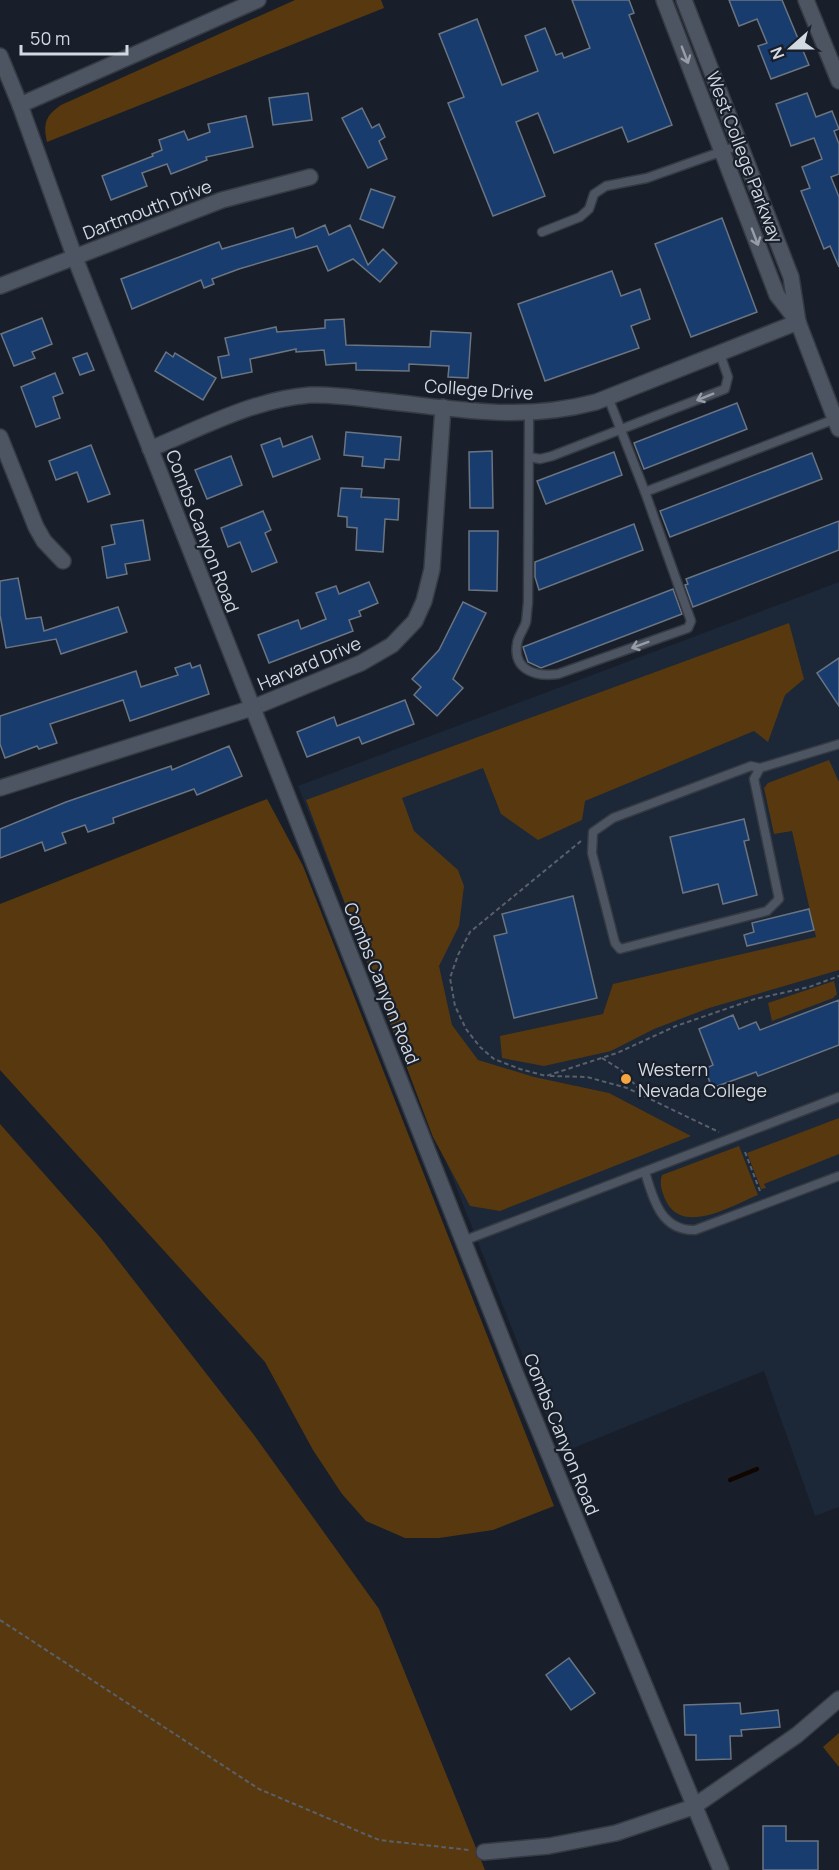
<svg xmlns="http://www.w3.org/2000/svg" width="839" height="1870" font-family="Manrope,sans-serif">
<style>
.built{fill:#1c2737}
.green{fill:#58390f}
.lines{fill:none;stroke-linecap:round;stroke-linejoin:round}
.stream{stroke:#110500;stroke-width:4.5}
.building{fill:#183c6e;stroke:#6b7481;stroke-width:1.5}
.service-casing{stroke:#363b43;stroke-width:11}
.minor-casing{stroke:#363b43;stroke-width:18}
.tertiary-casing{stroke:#363b43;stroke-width:18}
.path{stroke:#5a606a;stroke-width:2;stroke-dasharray:4.5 3;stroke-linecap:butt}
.service{stroke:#4d5562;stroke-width:8}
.minor{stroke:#4d5562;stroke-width:15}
.tertiary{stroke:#4d5562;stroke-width:15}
.oneway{stroke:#979ea7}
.poi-dot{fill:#f2a541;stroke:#181f2a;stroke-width:2}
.labels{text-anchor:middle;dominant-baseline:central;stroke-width:4.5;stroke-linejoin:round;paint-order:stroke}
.street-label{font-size:18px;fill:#d3d9e0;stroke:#181f2a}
.poi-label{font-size:18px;fill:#d3d9e0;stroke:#181f2a;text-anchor:start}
</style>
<rect width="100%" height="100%" fill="#181f2a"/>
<polygon class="built" points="839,582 839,1507 815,1516 764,1371 561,1453 298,786"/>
<g class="green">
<path d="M 295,0 L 381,0 L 384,8 L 47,142 C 43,124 45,116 61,105 Z"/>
<polygon points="789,623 804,679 785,695 768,742 754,731 585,801 582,820 538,840 501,814 483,768 402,798 414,831 458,870 464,886 459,926 439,966 452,1025 478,1060 534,1077 609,1093 691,1136 500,1211 470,1206 433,1137 306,800"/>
<polygon points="829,760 839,782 839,970 709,1008 654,1029 611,1051 544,1066 502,1058 500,1036 603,1014 613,984 816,937 792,831 774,834 764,788 768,783"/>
<polygon points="267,799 303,866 554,1506 493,1530 439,1538 405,1538 366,1521 342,1494 313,1450 265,1362 0,1070 0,904"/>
<polygon points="834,981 837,994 833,998 772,1021 768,1003"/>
<polygon points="839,1118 839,1154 764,1184 766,1188 761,1189 747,1153"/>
<polygon points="0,1124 100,1237 254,1435 379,1609 485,1870 0,1870"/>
<path d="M 739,1146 L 758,1195 C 733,1205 683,1236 666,1201 C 662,1192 659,1184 662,1175 Z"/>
<polygon points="839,1733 839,1767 823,1747"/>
</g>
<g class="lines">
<polyline class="stream" points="730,1480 757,1469"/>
</g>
<g class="building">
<polygon points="572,0 629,0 634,13 629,15 672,125 628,142 622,127 554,153 538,113 516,122 545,196 493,216 448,103 464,97 439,34 477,19 502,85 538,71 525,36 545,28 556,55 562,53 564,58 590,48"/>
<polygon points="729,0 782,0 809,65 771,79 758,46 767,43 757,19 739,26"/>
<polygon points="308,93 312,120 273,125 269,98"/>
<polygon points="807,93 816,117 832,111 839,129 834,131 839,144 839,174 831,177 839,197 839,267 830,246 824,249 801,191 810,188 802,167 822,159 814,138 791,146 776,104"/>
<polygon points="362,108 372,128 379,124 385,137 379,141 387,159 368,168 342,118"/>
<polygon points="246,116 253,147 206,157 207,160 171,174 167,164 142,173 147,186 111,200 102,176 153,156 152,154 162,150 159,140 184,131 188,140 210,132 208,124"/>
<polygon points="371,189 395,197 383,228 360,219"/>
<polygon points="722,218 757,312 691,337 655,244"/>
<polygon points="325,225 329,235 350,225 368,265 383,249 397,263 380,282 353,259 328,271 317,246 239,269 212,279 214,284 204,288 201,280 132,309 121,279 219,242 222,249 293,228 296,238"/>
<polygon points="612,271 621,296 640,289 650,319 631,326 639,348 545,381 518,304"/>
<polygon points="42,318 52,344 32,352 35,358 14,366 1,334"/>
<polygon points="344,319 346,345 430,347 431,331 471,333 468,378 448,377 449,366 409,364 409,371 356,370 356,363 326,365 324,350 296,352 296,349 250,359 252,372 222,378 218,357 229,355 225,338 276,327 277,332 325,328 325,320"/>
<polygon points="166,352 173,357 175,353 216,378 203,400 155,371"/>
<polygon points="87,353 94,370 80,375 73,358"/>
<polygon points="55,373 63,393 53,397 60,418 36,427 21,387"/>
<polygon points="737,403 747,429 644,469 634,443"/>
<polygon points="346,432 401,437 399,460 385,459 384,468 362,466 363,457 344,455"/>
<polygon points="312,436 320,459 273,477 261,445 280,438 283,447"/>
<polygon points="91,445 110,494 88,502 77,472 56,480 49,461"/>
<polygon points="492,451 493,508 470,508 469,452"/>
<polygon points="614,452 622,475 546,504 537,481"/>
<polygon points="812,453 822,479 670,537 660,511"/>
<polygon points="231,456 242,485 207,499 195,470"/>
<polygon points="341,488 362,489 361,497 399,499 398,520 385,519 383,552 356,550 357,528 347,527 347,517 338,516"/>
<polygon points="263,511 271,530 265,533 277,562 252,572 240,542 228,547 221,528"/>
<polygon points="143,520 150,560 125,564 127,574 107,578 102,547 115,544 111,525"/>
<polygon points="839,521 839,550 693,607 685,585 688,584 686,579"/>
<polygon points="634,524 643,550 539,590 535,577 535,562"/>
<polygon points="469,531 498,531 497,591 469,590"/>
<polygon points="18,578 26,619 41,617 44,631 118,607 127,632 61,654 56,639 6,648 0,615 0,581"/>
<polygon points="369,582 378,603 359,611 361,616 349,620 353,631 269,663 258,635 298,620 301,629 326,619 316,593 336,586 339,594"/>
<polygon points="673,589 682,614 541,668 528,662 523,647"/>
<polygon points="463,602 486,613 453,679 463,688 437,716 414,695 421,687 412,679 439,650"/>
<polygon points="839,658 839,706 817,673"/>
<polygon points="190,663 192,668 200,665 209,694 130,721 123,700 50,724 57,743 39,749 37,746 5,758 0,744 0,716 136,671 141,687 178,675 175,668"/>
<polygon points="405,700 414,724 362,744 359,737 307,757 297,732 334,717 337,726"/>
<polygon points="229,746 242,776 197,795 194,789 113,818 114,823 88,832 85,825 62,833 66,843 45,851 42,842 0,858 0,829 66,802 171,766 172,770"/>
<polygon points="744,819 749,840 744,841 757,895 723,904 718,884 683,893 670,837"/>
<polygon points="573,896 597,998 514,1018 494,936 507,933 502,914"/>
<polygon points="809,909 814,930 747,946 744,935 754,932 752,923"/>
<polygon points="839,1000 839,1045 758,1076 756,1072 712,1088 705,1069 713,1065 699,1029 733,1015 739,1029 756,1022 760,1030"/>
<polygon points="569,1658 595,1693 571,1710 546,1675"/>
<polygon points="740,1703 741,1714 778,1710 780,1727 741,1730 742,1736 730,1736 731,1759 696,1760 696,1735 685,1735 684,1705"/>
<polygon points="763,1826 786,1826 786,1841 818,1841 818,1870 763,1870"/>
</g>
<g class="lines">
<defs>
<g id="service">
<polyline points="542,232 580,217 589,209 594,194 606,186 647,178 740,145"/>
<polyline points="608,397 645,492"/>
<path d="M 529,414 L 528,603 C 527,609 527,616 526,622 C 524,629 518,636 517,644 C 513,671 537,677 558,674 L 688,628 L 691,621 L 645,492 L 835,419"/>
<polyline points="529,457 540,459 552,456 725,389 728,377 720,354"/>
<polyline points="760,768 754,779 779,899 767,911 620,949 615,943 592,853 593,832 613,818 751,766 760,768 839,744"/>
<path d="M 645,1172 C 653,1199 661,1231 695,1230 L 839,1176"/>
<polyline points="463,1241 839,1097"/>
</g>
<g id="minor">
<polyline points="664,0 777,295 798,322"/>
<polyline points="684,0 791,277 798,322 839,429"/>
<polyline points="806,0 839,81"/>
<polyline points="0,56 20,105"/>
<polyline points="0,286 222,200 310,177"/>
<polyline points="0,437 36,527 44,541 63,561"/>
<path d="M 150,449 C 201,428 255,399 310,395 C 334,394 359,398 383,401 C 459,409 520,422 596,402 L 798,322"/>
<polyline points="0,788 252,708 361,663 392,645 415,621 424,601 432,569 443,407"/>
<polyline points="484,1852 549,1846 616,1833 693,1807 797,1735 839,1699"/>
</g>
<polyline id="tertiary" points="258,0 20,105 75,258 517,1377 721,1870"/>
</defs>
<use href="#service" class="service-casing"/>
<use href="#minor" class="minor-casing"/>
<use href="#tertiary" class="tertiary-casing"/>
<g class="path">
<polyline points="581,841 470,932 458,955 450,978 455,1006 466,1029 480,1047 494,1059 520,1069 546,1076 617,1053 676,1026 755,999 809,987 839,976"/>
<polyline points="602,1058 621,1070 643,1093"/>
<polyline points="550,1076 587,1077 627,1088 719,1132"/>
<polyline points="745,1152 760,1191"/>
<polyline points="0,1620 259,1789 379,1840 469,1850"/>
</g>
<use href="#service" class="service"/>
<use href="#minor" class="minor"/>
<use href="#tertiary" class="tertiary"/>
</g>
<defs><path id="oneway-shaft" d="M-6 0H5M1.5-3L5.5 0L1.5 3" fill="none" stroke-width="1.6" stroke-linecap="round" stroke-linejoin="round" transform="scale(1.5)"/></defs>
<g class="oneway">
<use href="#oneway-shaft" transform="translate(685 55) rotate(69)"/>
<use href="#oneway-shaft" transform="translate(755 237) rotate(69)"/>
<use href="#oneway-shaft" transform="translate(705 397) rotate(158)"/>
<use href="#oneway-shaft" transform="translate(640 645) rotate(160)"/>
</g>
<circle class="poi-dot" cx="626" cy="1079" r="6"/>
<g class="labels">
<g class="street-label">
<text transform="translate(745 157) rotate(69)">West College Parkway</text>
<text transform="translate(147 209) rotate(-21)">Dartmouth Drive</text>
<text transform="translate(479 389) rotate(4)">College Drive</text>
<text transform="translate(203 531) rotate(69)">Combs Canyon Road</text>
<text transform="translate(309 663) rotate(-23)">Harvard Drive</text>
<text transform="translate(382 983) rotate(68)">Combs Canyon Road</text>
<text transform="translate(562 1434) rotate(68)">Combs Canyon Road</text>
</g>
<g class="poi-label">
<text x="638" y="1069">Western<tspan x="638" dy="21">Nevada College</tspan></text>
</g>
</g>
<g transform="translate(791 48) rotate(249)" stroke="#181f2a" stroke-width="4.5" paint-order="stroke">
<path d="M0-4.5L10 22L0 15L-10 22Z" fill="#d3d9e0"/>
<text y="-9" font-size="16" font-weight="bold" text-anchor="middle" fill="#d3d9e0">N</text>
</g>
<path d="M21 45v9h106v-9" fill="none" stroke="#d3d9e0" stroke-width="3"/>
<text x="30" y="45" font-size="18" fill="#d3d9e0" stroke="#181f2a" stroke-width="4.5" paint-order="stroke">50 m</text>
</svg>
